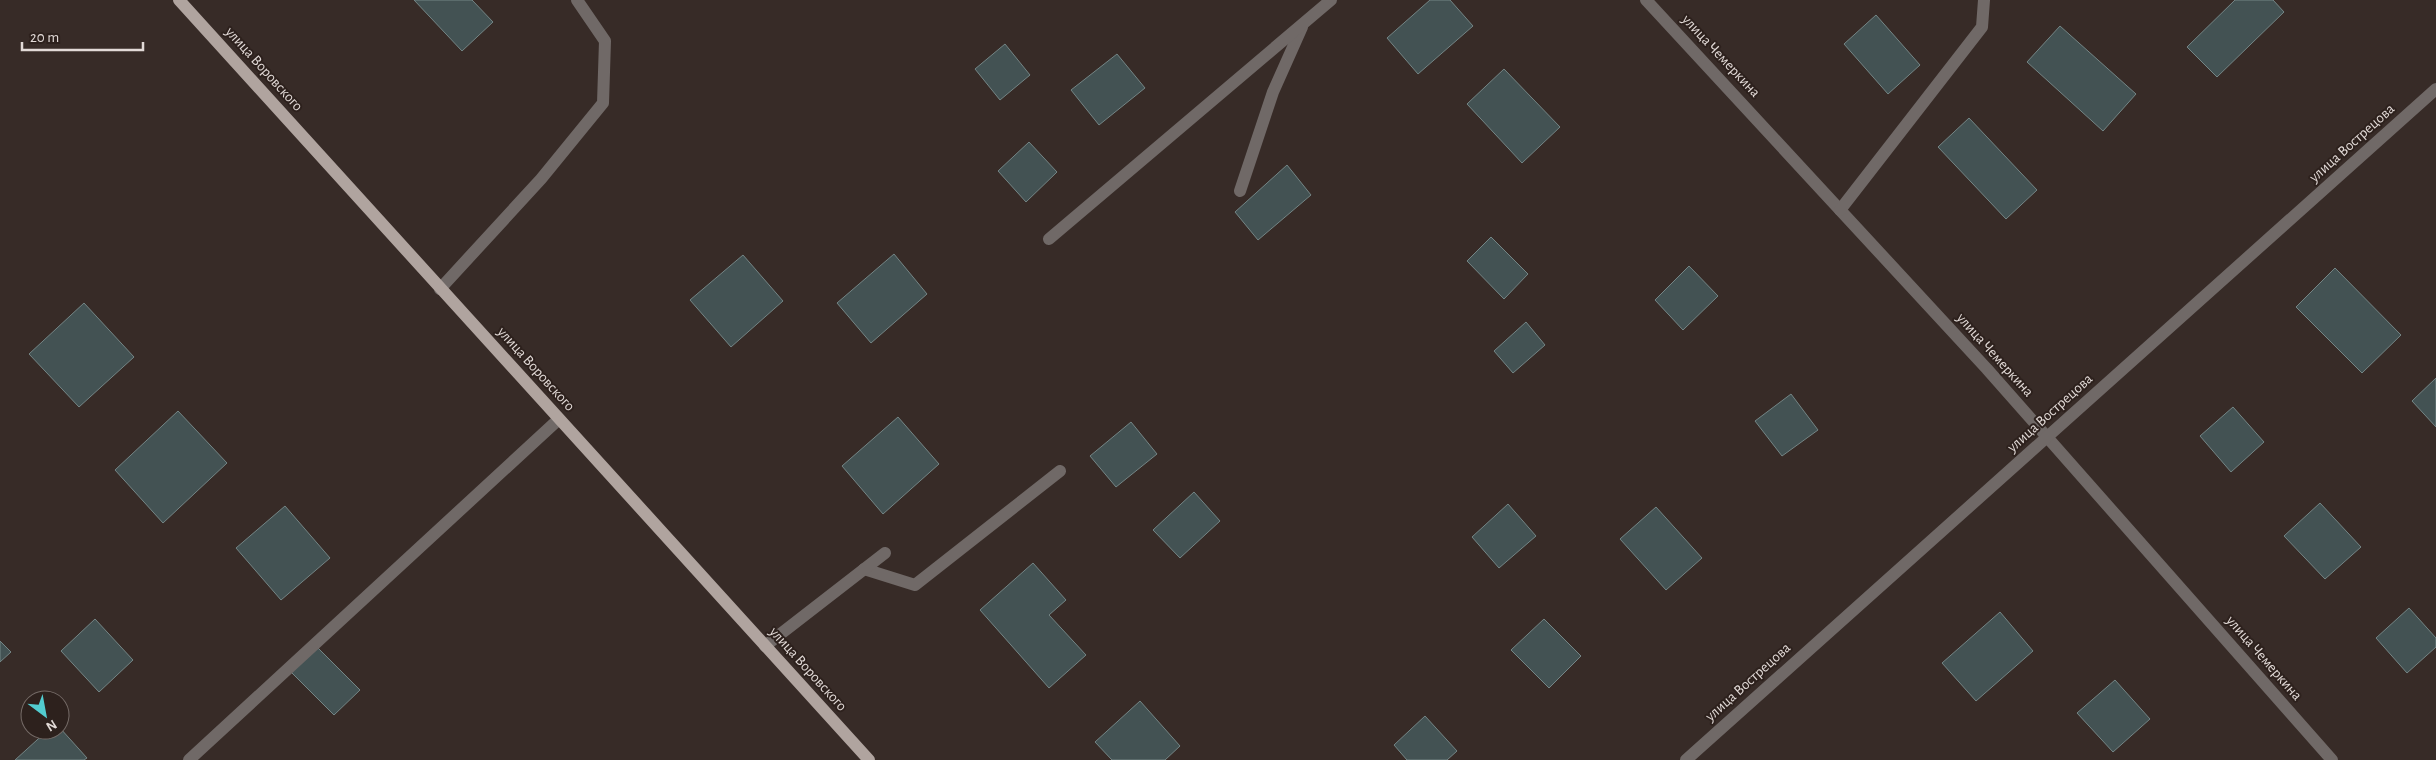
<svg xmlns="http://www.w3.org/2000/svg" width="2436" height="760" font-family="'Alegreya Sans',sans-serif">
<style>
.building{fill:#435253;stroke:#748585}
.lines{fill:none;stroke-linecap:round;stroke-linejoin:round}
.minor{stroke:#706967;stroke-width:12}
.major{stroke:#b0a49f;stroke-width:12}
.labels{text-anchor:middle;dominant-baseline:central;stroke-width:4;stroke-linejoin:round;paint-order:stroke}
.street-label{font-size:15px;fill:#e2dad7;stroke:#2d211d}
</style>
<rect width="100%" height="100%" fill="#372b27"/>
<g class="building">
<polygon points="414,0 472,0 493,22 462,51"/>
<polygon points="1430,0 1450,0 1473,26 1418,74 1387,38"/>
<polygon points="2235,0 2273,0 2284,12 2217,77 2187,47"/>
<polygon points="1876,15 1920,65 1888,94 1844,44"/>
<polygon points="2060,26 2136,94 2103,131 2027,62"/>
<polygon points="1005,44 1030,75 1000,100 975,69"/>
<polygon points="1117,54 1145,88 1099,125 1071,90"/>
<polygon points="1504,69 1560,127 1522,163 1467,104"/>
<polygon points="1969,118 2037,190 2006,219 1938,147"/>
<polygon points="1029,142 1057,172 1026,202 998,171"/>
<polygon points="1287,165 1311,195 1258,240 1235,212"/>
<polygon points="1491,237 1528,274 1504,299 1467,261"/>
<polygon points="894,254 927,294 871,343 837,303"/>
<polygon points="743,255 783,301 731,347 690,300"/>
<polygon points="1689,266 1718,296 1683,330 1655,300"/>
<polygon points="2335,268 2401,335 2362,373 2296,307"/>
<polygon points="84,303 134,357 79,407 29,354"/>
<polygon points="1526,322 1545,345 1513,373 1494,351"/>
<polygon points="2436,378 2436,427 2412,401"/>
<polygon points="1791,394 1818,430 1782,456 1755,421"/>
<polygon points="2233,407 2264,442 2231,472 2200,436"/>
<polygon points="178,411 227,463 163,523 115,470"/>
<polygon points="898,417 939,464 883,514 842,466"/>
<polygon points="1131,422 1157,454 1116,487 1090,456"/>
<polygon points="1194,492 1220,521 1180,558 1153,530"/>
<polygon points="2320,503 2361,547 2325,579 2284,536"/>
<polygon points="1508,504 1536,536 1499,568 1472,537"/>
<polygon points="285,506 330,558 281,600 236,548"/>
<polygon points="1656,507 1702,558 1666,590 1620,539"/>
<polygon points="1033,563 1066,600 1049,615 1086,655 1049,688 980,610"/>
<polygon points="2409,608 2436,638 2436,647 2407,673 2376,638"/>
<polygon points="2000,612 2033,651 1976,701 1942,663"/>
<polygon points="95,619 133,660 99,692 61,651"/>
<polygon points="1544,619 1581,656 1549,688 1511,650"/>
<polygon points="0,641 11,652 0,662"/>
<polygon points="316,646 360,690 334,715 291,672"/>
<polygon points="2115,680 2150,719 2113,752 2077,713"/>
<polygon points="1140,701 1180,746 1165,760 1112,760 1095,742"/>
<polygon points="1425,716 1457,751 1447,760 1407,760 1394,745"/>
<polygon points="60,728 87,758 84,760 15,760 48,730 60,730"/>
</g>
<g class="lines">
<g class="minor">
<polyline points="1646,0 1987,369 2332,760"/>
<polyline points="1240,191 1273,92 1302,27"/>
<polyline points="1840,210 1982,27 1984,0"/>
<polyline points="1049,239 1331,0"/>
<polyline points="440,289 541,179 603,103 605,41 577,0"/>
<polyline points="864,569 915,585 1060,471"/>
<polyline points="765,646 885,553"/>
<polyline points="189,760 559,419"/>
<polyline points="1686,760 2436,89"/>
</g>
<polyline class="major" points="179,0 869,760"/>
</g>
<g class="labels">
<g class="street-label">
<text transform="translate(1721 56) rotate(47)">улица Чемеркина</text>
<text transform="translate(264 69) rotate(48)">улица Воровского</text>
<text transform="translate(2352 143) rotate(-42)">улица Вострецова</text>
<text transform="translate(1995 355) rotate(48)">улица Чемеркина</text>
<text transform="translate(536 369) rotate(48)">улица Воровского</text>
<text transform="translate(2050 413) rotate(-42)">улица Вострецова</text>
<text transform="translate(2264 658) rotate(49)">улица Чемеркина</text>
<text transform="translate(808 669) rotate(48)">улица Воровского</text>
<text transform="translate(1748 682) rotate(-42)">улица Вострецова</text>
</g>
</g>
<g transform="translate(45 715) rotate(148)"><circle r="24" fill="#2d211d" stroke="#756b67"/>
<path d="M0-4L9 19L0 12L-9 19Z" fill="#52ccd0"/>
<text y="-8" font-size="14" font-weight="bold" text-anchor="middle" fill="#e2dad7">N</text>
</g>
<path d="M22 42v8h121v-8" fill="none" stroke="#e2dad7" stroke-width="2.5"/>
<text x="30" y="42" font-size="15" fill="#e2dad7" stroke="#2d211d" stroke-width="4" paint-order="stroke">20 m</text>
</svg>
